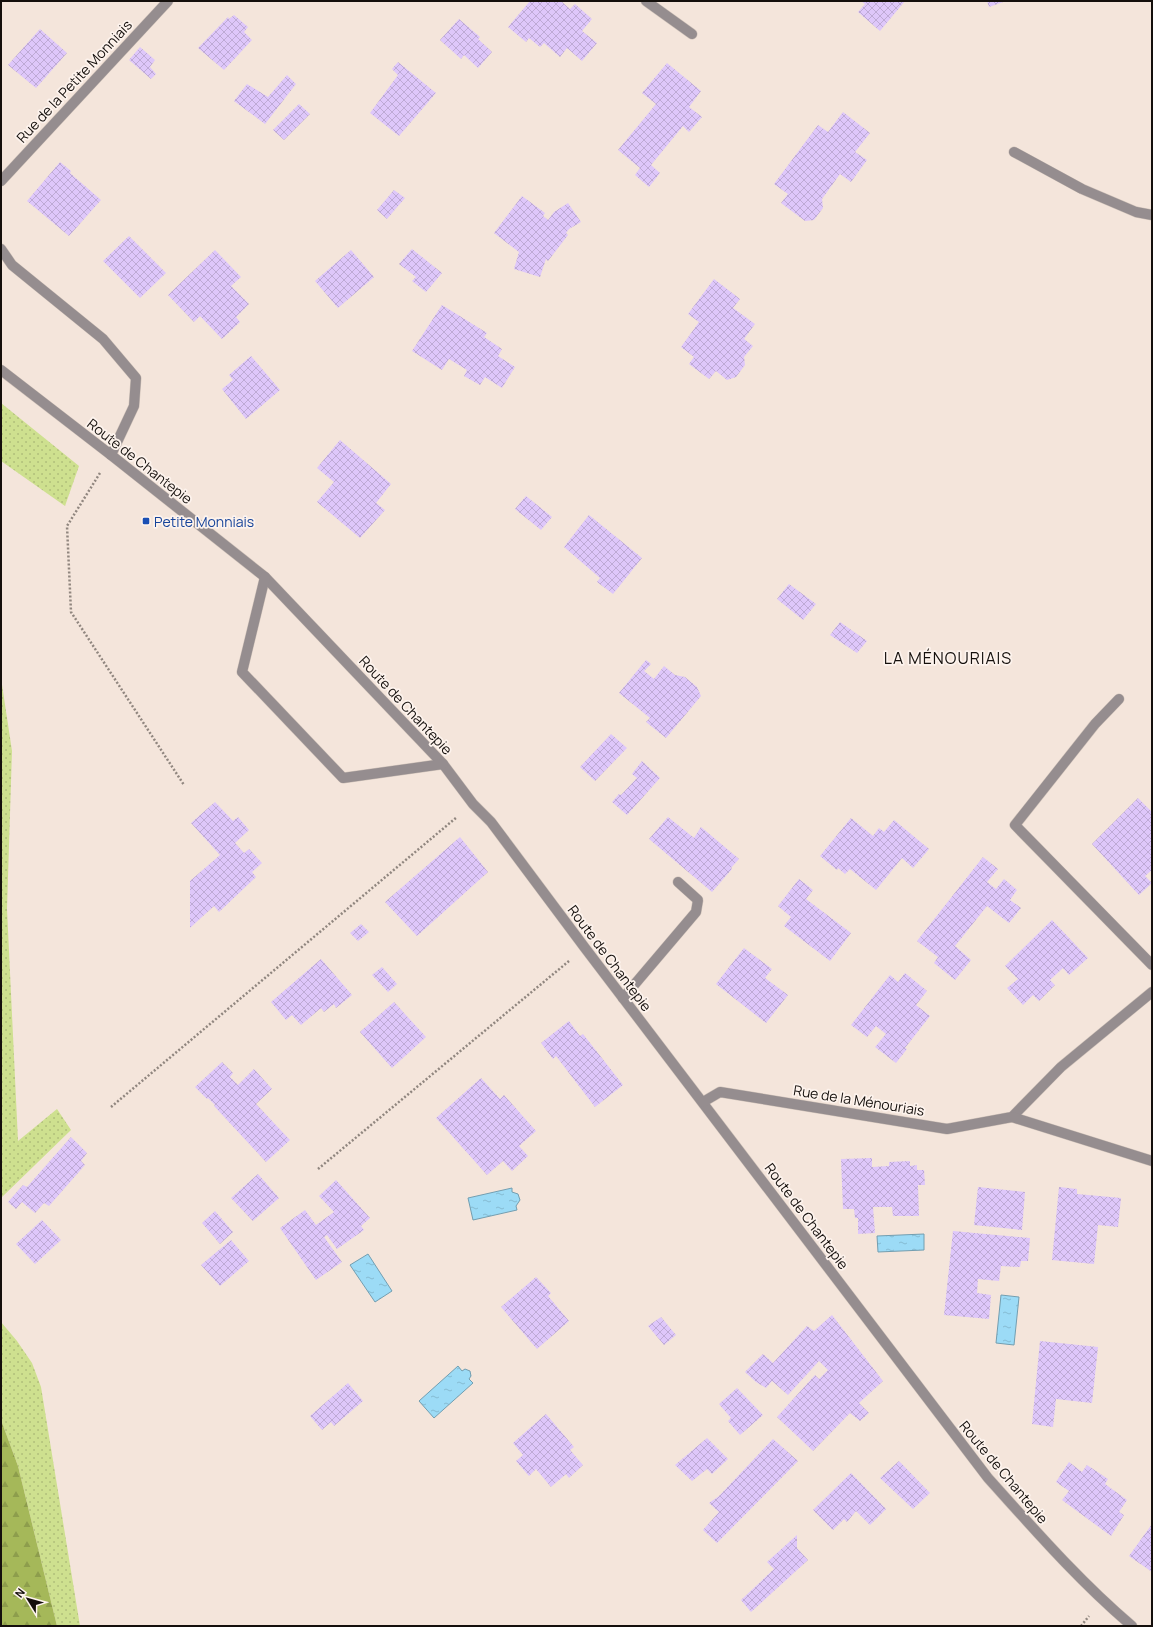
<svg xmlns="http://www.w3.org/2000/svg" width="1153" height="1627" font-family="Manrope,sans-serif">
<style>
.grass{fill:url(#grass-dots)}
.forest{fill:url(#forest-firs)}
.water{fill:url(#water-ripples);stroke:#739eb0}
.building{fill:url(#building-cross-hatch)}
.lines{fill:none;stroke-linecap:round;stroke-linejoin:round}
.minor-casing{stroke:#d0c3ba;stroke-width:11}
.path{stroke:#90867f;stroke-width:2.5;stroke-dasharray:2 2;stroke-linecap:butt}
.minor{stroke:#958d8f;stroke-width:10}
.transit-dot{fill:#1a4fb4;stroke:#fdf3ed;stroke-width:1.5}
.labels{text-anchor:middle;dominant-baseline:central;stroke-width:3.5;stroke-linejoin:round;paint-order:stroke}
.street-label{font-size:14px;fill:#140f0c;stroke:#fdf3ed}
.transit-label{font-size:14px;fill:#164399;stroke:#fdf3ed;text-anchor:start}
.quarter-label{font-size:16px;letter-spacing:1px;fill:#140f0c;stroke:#fdf3ed}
</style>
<defs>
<pattern id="grass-dots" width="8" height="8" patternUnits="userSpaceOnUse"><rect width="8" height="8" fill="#cee08f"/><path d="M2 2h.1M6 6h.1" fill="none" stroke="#b0bf7a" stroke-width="1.8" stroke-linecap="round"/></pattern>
<pattern id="forest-firs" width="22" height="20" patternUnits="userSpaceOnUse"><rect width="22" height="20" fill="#a5b859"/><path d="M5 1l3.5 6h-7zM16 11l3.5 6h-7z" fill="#8d9d4c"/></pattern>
<pattern id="water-ripples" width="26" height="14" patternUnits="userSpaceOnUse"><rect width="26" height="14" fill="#9cdbf6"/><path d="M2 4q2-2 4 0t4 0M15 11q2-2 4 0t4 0" fill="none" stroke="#86bbd2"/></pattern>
<pattern id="building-cross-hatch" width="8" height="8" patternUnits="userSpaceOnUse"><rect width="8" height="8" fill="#dec7fa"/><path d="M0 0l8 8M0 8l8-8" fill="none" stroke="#beaad5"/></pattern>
</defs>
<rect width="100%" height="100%" fill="#f4e5db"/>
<g class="grass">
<polygon points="1,403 79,466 65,506 1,461"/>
<polygon points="1,678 12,751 7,909 18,1141 57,1109 71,1130 1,1198"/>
<polygon points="1,1322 17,1341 32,1363 41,1387 80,1626 57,1626 18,1466 1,1420"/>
</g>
<polygon class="forest" points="1,1420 18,1466 57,1626 1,1626"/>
<g class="water">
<polygon points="512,1188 512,1192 518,1194 520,1200 516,1206 517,1210 473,1220 468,1198"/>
<polygon points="924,1234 924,1250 878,1252 877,1236"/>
<polygon points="368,1254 392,1291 375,1302 350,1265"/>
<polygon points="1001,1295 1019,1297 1014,1345 996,1343"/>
<polygon points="458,1366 462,1371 465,1369 470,1371 471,1376 469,1379 473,1383 434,1418 419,1401"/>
</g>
<g class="building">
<polygon points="530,1 561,1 570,9 575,4 592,19 582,31 597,43 582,61 567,48 560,57 544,43 540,47 529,38 526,42 508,27"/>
<polygon points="861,1 905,1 880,31 858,12 865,4"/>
<polygon points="987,1 1006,1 989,7"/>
<polygon points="234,15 248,27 244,32 252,40 224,70 198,48 228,17 229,19"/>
<polygon points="459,19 480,37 478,39 492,52 478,68 464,55 461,59 440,40"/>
<polygon points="40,29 67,53 36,88 8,65"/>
<polygon points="140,47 155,60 150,67 156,74 151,79 129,60"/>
<polygon points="398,62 436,93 399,136 370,113 398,75 392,69"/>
<polygon points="667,63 701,91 689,107 702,117 689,132 683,126 651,165 660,173 649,187 635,175 640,168 618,150 656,104 642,93"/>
<polygon points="287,75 296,84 265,124 234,101 247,84 268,97"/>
<polygon points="299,104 310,114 284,140 273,130"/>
<polygon points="843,112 870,133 855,152 867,160 851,182 840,174 822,199 823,208 814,220 805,221 781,203 788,194 774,184 818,125 828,132"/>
<polygon points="60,162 71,171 70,173 101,200 69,236 27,201"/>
<polygon points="394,190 405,198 387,219 377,210"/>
<polygon points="522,196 545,213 543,216 548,220 554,212 568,203 581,222 569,229 566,233 568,235 548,261 546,259 540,277 514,269 519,252 494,233"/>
<polygon points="129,236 166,273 140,298 103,261"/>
<polygon points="412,249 442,273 426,292 412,281 416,277 399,264"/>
<polygon points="215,250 241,277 231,286 249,304 236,317 240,322 222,339 200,316 194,322 168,295"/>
<polygon points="351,250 374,277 338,308 315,281"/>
<polygon points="714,279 740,299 733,308 755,324 744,339 753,346 744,357 745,365 736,377 727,380 716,371 709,379 689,364 694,357 681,347 699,322 688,314"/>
<polygon points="442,305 487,333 484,337 502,349 498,356 515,367 502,388 485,377 480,385 464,376 467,370 449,359 442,370 412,351"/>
<polygon points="251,356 280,390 246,419 222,389 233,380 229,375"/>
<polygon points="340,440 391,484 376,503 385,510 360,538 317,502 334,482 317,468"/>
<polygon points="526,496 552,517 541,530 515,509"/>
<polygon points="589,515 642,558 613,594 597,582 600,578 564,547"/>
<polygon points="789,584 816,604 803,620 777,599"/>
<polygon points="840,622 867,641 857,653 830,635"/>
<polygon points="646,660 651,664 644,671 654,679 664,666 675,675 685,677 697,687 701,696 666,738 646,722 650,718 619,693"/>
<polygon points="611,734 627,748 595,781 580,767"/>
<polygon points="642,761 660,778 627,815 612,802 619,794 621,795 637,778 632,774"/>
<polygon points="1138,798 1152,812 1152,870 1145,876 1152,883 1139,895 1092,844"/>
<polygon points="215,802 233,821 238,817 249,830 235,843 244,853 249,849 262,863 252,872 256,877 219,912 214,906 190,928 190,881 220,855 191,823"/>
<polygon points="668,817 694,838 701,827 739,859 731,868 732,869 712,892 649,839"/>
<polygon points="851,818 873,836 879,828 884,832 894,820 929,849 913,868 902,858 876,890 850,869 845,874 838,868 837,870 820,856"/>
<polygon points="460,837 488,872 417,936 385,902"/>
<polygon points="983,857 998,869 987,882 996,889 1004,879 1017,890 1010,900 1021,908 1009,923 987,906 955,946 971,960 955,980 934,963 938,957 917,941"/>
<polygon points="799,879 813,890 806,899 851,933 830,961 784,926 791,917 778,906"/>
<polygon points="1052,920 1088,958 1069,975 1063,968 1050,980 1055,985 1039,1001 1033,995 1023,1005 1007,988 1018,979 1005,966"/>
<polygon points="361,924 369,932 358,941 350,933"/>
<polygon points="744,948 772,969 765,978 788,995 766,1023 716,984"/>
<polygon points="321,959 352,995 336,1008 334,1004 324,1012 321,1008 301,1025 292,1015 286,1020 271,1002"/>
<polygon points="382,967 397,984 388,992 372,975"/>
<polygon points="905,973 927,991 916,1005 930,1016 905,1048 907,1049 896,1063 875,1047 886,1034 876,1026 867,1037 851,1025 890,975 898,982"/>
<polygon points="394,1002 426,1037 392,1068 360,1032"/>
<polygon points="569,1021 580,1036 583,1034 623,1085 595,1107 556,1056 553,1059 541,1043"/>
<polygon points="222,1062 233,1073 230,1077 238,1085 254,1069 272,1089 256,1104 290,1140 266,1162 214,1106 215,1105 208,1098 207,1099 195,1087"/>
<polygon points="481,1078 500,1099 504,1095 536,1131 519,1146 528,1156 512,1171 503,1161 487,1175 436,1118"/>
<polygon points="71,1137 87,1153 81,1161 85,1165 49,1206 44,1203 35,1213 22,1202 16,1209 8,1202 23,1185 27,1187"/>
<polygon points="872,1158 872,1167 889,1166 889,1162 910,1161 910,1166 917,1165 917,1170 924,1170 925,1185 918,1185 919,1216 893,1216 892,1207 873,1207 875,1233 858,1234 858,1218 855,1218 854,1209 843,1209 841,1159"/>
<polygon points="258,1174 279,1198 253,1221 231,1198"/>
<polygon points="336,1180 370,1218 361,1226 364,1230 337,1249 327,1235 324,1237 342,1262 316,1280 280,1228 305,1210 316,1225 334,1212 319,1196"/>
<polygon points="978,1187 1025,1192 1022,1230 974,1225"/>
<polygon points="1059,1187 1077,1189 1077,1194 1121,1198 1118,1227 1098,1225 1094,1264 1052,1260"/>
<polygon points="215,1211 233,1232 220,1244 202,1223"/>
<polygon points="42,1220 61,1240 35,1264 16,1244"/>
<polygon points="953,1231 1030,1238 1028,1261 1021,1261 1020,1267 1001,1266 999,1281 978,1279 977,1293 991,1295 989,1319 944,1315"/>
<polygon points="231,1240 249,1261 220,1286 201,1265"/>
<polygon points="536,1277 551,1293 548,1296 569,1321 537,1349 501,1307"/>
<polygon points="832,1315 883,1381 859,1403 869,1413 860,1421 850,1413 813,1451 777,1417 815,1375 819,1379 828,1370 819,1361 788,1395 772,1381 766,1388 756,1382 745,1372 763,1354 773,1363 807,1326 814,1331"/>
<polygon points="661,1317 676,1335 664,1345 648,1326"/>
<polygon points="1040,1341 1098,1347 1092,1403 1056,1399 1053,1427 1032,1424"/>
<polygon points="348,1383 363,1401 334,1426 331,1422 322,1430 310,1416"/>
<polygon points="737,1388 763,1415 740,1435 728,1421 731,1418 719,1404"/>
<polygon points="546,1414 574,1447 570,1450 583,1465 569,1478 566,1474 551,1487 536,1469 529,1476 516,1461 523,1455 513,1443"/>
<polygon points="707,1438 728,1459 712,1474 707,1469 692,1481 675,1465"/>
<polygon points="773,1439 798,1461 717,1543 703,1530 719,1512 709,1503 719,1496"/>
<polygon points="899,1461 930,1493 913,1509 880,1478"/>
<polygon points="1069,1462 1082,1472 1087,1465 1108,1479 1105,1484 1127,1500 1119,1512 1124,1515 1111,1536 1062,1500 1069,1491 1056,1482"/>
<polygon points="851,1473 886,1509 870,1525 856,1511 847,1522 844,1519 833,1530 813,1510"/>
<polygon points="1152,1524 1152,1572 1129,1556"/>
<polygon points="797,1535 797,1548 808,1560 751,1612 741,1600 774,1569 767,1562"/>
</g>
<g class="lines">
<defs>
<g id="minor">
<polyline points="646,1 692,34"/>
<polyline points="1014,152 1082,189 1136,212 1152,215"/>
<polyline points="1,181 168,1"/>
<polyline points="1,249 12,265 103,339 136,378 134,406 111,455"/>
<path d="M 1,370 L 111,455 L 265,577 L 443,764 L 473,804 L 491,822 L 585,948 L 988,1478 C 1034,1529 1079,1581 1132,1626"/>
<polyline points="265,577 242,672 343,778 443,764"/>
<polyline points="1119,699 1095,724 1015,825 1152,965"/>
<polyline points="623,998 696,912 698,900 678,882"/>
<polyline points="703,1102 720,1092 947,1129 1012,1117 1061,1067 1152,992"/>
<polyline points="1012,1117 1152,1161"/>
</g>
</defs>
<use href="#minor" class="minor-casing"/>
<g class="path">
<polyline points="100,473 67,526 71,612 184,785"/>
<polyline points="111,1107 457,817"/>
<polyline points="318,1169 569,961"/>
<polyline points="1081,1626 1089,1616"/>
</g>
<use href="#minor" class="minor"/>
</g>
<rect class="transit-dot" x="142" y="517" width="8" height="8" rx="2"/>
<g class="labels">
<g class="street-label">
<text transform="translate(74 81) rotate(-47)">Rue de la Petite Monniais</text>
<text transform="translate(140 461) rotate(38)">Route de Chantepie</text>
<text transform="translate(406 705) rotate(47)">Route de Chantepie</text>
<text transform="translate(610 958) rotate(53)">Route de Chantepie</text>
<text transform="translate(859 1100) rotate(9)">Rue de la Ménouriais</text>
<text transform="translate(807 1216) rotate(53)">Route de Chantepie</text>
<text transform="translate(1004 1472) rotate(50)">Route de Chantepie</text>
</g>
<g class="transit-label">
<text x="154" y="521">Petite Monniais</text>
</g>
<g class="quarter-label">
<text x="948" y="658">LA MÉNOURIAIS</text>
</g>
</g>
<rect width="1153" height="1627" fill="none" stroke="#140f0c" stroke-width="4"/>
<g transform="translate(28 1599) rotate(307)" stroke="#fdf3ed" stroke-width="3" paint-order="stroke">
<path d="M0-3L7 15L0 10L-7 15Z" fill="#140f0c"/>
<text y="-6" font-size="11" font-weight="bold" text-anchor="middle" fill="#140f0c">N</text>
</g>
</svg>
